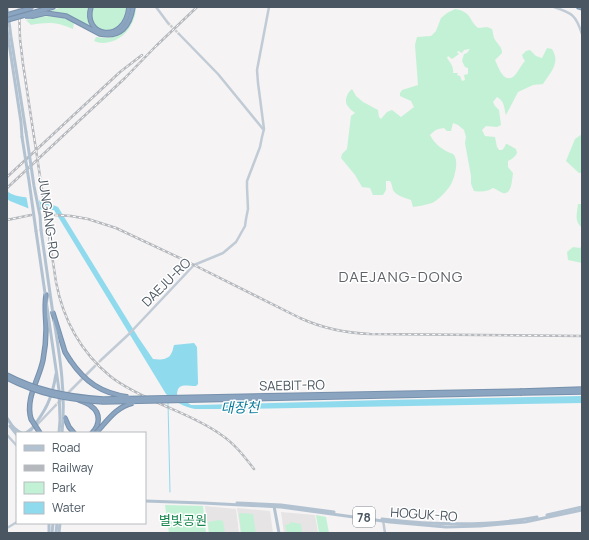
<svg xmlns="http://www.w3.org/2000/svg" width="589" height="540" font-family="Manrope,'Noto Sans KR',sans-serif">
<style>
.education{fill:#e6e4e5}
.green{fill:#c3f1d5;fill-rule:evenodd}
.water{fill:#90daee}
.pier{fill:#f5f3f3}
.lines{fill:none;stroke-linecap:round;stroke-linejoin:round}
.stream{stroke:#90daee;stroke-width:1}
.secondary-tunnel{stroke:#caccce;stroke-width:2.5;stroke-dasharray:2.5 1;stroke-linecap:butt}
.highway-casing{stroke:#7690ad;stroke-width:5.5}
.secondary{stroke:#c1cbd6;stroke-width:2.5}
.primary{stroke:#b3c2d1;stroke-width:3}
.highway{stroke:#8ba5c1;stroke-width:3.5}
.rail-casing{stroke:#b5b8bd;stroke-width:2.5}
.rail{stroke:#fff;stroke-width:1;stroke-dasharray:3;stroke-linecap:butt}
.highway-bridge-casing{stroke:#7690ad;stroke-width:5.5;stroke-linecap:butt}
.primary-bridge{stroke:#b3c2d1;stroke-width:3}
.highway-bridge{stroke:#8ba5c1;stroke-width:3.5}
.labels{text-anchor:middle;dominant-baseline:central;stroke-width:3;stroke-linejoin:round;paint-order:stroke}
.shield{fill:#fff;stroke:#808990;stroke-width:1}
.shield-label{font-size:12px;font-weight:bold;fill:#4a5661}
.street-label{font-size:13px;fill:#4a5661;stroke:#fff}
.park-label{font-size:13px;fill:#17864f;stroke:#fff}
.water-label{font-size:14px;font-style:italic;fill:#0c7c9b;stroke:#fff}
.quarter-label{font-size:15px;letter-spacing:1px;fill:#5f6368;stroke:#fff}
</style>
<rect width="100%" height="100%" fill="#f5f3f3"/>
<g class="education">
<polygon points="205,506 236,509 239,533 209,533"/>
<polygon points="237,508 270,511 273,533 241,533"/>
<polygon points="281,512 315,515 318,533 284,533"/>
</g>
<g class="green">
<path d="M 63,7 L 89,7 C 86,15 88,25 95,30 C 78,20 71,13 50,11 Z"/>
<path d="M 93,7 L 127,7 C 126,11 126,16 124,19 C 118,33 97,36 92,20 C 91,15 92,11 93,7 Z"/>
<path d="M 134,7 L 136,7 C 136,13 134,20 131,25 C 125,38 107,47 94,41 L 96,37 C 107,39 122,38 128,26 C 130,20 132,13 134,7 Z"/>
<path d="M 455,9 C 472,12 468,19 478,28 L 487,27 L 492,29 C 493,32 493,35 494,38 C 497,44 502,46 502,53 L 495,60 C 498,66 503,83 513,77 C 517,74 521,65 525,61 L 523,58 L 522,55 L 526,51 L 530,50 L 536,56 L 542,58 L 547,48 L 552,49 C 561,63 550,73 543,84 L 533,85 L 518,92 L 506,115 C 504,109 505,101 497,97 L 493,102 L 495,106 L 499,110 L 501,125 L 497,127 L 486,126 L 482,130 L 485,136 L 495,137 L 497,147 L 499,150 L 502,150 L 504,148 L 506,144 L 507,144 L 516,149 L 517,153 C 515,157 512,159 508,161 L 508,167 L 513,173 C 512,179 512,195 503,193 C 500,192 496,189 493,188 C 486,192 482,192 474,191 L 471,184 L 471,176 L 465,143 L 466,137 L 464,130 L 458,125 L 453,123 L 451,131 L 447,131 L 444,128 C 437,129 435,130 430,135 C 434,143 440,148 448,152 C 449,153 452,153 453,154 C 460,160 454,180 450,186 C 446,192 438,200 432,203 C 426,205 419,206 413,207 L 411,200 C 406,198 396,196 393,190 C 392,187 392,184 390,181 L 386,181 L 386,190 L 383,195 L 373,195 L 370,188 L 362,187 L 355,175 L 341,158 L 342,154 L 347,149 L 351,116 L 355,113 C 352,111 349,108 347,105 C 344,100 348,92 352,89 L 356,96 L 363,102 L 378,110 L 379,117 L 381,119 L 387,112 L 392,110 L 401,117 L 414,107 L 411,101 L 400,96 L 400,93 L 402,90 L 418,85 L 415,45 L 417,37 L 431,36 L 436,31 L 441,18 L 447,13 ZM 470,49 L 467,53 L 464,54 L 462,61 L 465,67 L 468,68 L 468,74 L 464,75 L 465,80 L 462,81 L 460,76 L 457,75 L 458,73 L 453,73 C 454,66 450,63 447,58 L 448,56 L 452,59 L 459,54 L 457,52 L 458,51 L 462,53 L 464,50 Z"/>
<path d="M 48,16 C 57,16 66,18 74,22 L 73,29 C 57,22 48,22 31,25 L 26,20 L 35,18 Z"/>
<polygon points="582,134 582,173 579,173 566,161 575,139"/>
<path d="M 578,204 L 582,204 L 582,228 C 574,221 577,214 578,204 Z"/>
<polygon points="582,245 582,263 568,260 567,252 573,247 580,248"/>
<polygon points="165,505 203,506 206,533 169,533"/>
<polygon points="239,513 253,514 256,533 241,533"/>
<polygon points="316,515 326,517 329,533 319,533"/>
<polygon points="219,520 223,521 225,533 209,533 208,522"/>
<polygon points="290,522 301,524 302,533 287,533 285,525 290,524"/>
</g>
<path class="water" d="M 7,191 C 14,197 21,196 29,198 C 39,200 49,203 58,207 L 138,337 L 153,359 C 159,360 168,360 171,354 C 173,351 173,348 174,345 L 194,343 L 197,347 L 198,382 L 198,384 L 196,386 C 185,386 177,382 177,396 L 188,403 L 191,405 L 198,405 L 383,400 L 582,396 L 582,403 L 234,409 L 195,409 C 183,407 175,401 166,394 L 54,210 L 30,209 L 10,201 L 7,199 Z"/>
<polygon class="pier" points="26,195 39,198 40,212 29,211"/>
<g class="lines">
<polyline class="stream" points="168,402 170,492"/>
<g class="secondary-tunnel">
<polyline points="168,23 179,34"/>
<polyline points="94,367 101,360"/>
<polyline points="55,406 69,392"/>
</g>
<defs>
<g id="highway">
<path d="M 91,7 C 82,37 125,45 129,7"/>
<polyline points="579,7 582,8"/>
<polyline points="32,13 53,7"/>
<path d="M 33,16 L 46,13 L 66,16 L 100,34 C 121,38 130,26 133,7"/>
<polyline points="53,313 65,352 70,360"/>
<polyline points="522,391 582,389"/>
<polyline points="522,393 582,392"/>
<path d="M 79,400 C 83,402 88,403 91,406 C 101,413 100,425 92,433"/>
<polyline points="65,418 69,427 74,433"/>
<path d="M 31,419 C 25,398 39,380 43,360 C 45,350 46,340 46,329 C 46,318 44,307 46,295"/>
</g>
</defs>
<use href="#highway" class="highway-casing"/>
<g class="secondary">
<polyline points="156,7 168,23"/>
<path d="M 554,7 C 572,13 576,15 582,34"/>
<polyline points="179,34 218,74 263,129"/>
<polyline points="101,360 129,334 194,265 223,253 236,242 240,235 245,226 246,219 248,209 247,187 247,181 260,147 262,137 264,129 258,83 257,70 269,7"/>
<polyline points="69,392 94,367"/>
<polyline points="35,427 55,406"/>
<polyline points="7,435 17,446"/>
<polyline points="383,520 385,533"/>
<polyline points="7,528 17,522"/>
</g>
<g class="primary">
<polyline points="7,7 11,37 26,132"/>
<polyline points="7,30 21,122 22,137"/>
<polyline points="41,230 53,314"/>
<polyline points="36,231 59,390 60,420 59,433"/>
<path d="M 54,320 C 60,357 66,395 62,433"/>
<polyline points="7,418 13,427"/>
<polyline points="10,426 17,435"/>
<path d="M 12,426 C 19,432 23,437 31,429"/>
<path d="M 31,430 C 46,410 52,399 56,374"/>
<polyline points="145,501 203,503 281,507 390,522 446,527 480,526 525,522 582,510"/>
<polyline points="237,503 281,505 334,512"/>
<polyline points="274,506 279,533"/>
<polyline points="547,515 582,507"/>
<path d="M 382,519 C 433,525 486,527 537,517"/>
<polyline points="49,533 49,523"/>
<polyline points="52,533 53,523"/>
<polyline points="56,533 57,523"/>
<polyline points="59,533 60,523"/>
</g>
<use href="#highway" class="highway"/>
<defs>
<g id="rail">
<path d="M 19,7 L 20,39 L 23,64 L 56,282 C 63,319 81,352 110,376 C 122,386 137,393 152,400 C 175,411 199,419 220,434 C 234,443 244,456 254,469"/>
<polyline points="7,177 120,72 142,55"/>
<polyline points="7,188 125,78 156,46 197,7"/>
<path d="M 55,215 L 71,216 L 88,219 L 116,228 L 184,260 L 300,318 C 322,328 345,333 370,334 L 582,336"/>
<polyline points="7,220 31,215"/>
</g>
</defs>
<use href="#rail" class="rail-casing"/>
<use href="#rail" class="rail"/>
<defs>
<g id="highway-bridge">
<polyline points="7,15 32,8"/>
<polyline points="25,16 33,16"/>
<polyline points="7,20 32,13"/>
<path d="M 70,360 C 85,382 101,393 128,397"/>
<path d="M 7,375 C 37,391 69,397 103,399 L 522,391"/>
<path d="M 7,378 C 40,395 67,399 103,402 L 522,393"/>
<polyline points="31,419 40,433"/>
<path d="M 96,433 C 108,420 116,407 133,403"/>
</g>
</defs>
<use href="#highway-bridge" class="highway-bridge-casing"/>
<g class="primary-bridge">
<polyline points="26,132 34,186 40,216 41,230"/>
<polyline points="22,137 29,181 36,231"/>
</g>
<use href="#highway-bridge" class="highway-bridge"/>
</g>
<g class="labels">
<rect class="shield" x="353" y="507" width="22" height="20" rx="3"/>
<g class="shield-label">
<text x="364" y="517">78</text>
</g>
<g class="street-label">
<text transform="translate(49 218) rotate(82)">JUNGANG-RO</text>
<text transform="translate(166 282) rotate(-45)">DAEJU-RO</text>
<text transform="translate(292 385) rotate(-1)">SAEBIT-RO</text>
<text transform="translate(424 514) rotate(4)">HOGUK-RO</text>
</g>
<g class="park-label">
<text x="183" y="520">별빛공원</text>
</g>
<g class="water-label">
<text transform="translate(240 407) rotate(-1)">대장천</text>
</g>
<g class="quarter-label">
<text x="401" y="276">DAEJANG-DONG</text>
</g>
</g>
<rect width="589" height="540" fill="none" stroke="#4a5661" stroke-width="16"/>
<rect x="16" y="432" width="130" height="92" fill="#ffffff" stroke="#b7bbc0"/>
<rect x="24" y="445" width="20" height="6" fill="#b3c2d1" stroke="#b7bbc0"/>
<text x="52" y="452" font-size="12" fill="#4a5661">Road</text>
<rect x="24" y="465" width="20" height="6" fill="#b5b8bd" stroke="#b7bbc0"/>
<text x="52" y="472" font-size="12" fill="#4a5661">Railway</text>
<rect x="24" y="482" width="20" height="12" fill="#c3f1d5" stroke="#b7bbc0"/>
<text x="52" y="492" font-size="12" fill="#4a5661">Park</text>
<rect x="24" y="502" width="20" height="12" fill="#90daee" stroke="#b7bbc0"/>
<text x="52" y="512" font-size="12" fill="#4a5661">Water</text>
</svg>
